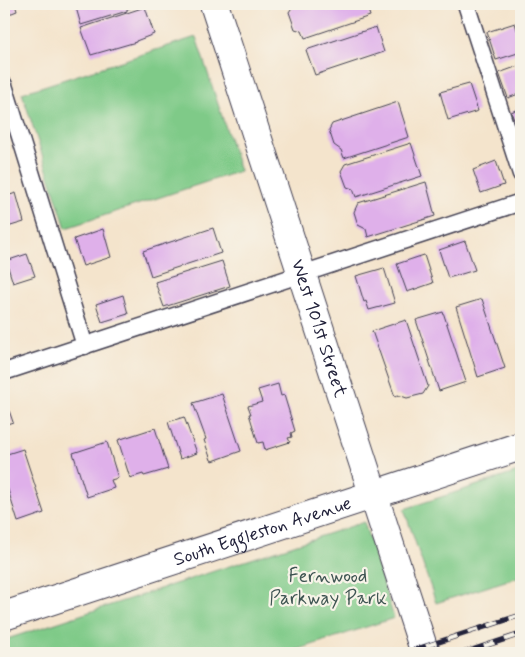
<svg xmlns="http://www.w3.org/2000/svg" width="525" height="657" font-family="Mynerve,sans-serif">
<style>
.green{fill:#7fca88;stroke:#507662}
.building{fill:#dfb0ea}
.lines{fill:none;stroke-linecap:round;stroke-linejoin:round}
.lane-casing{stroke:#423f51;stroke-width:19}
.street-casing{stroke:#423f51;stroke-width:30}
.lane{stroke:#fff;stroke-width:16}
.street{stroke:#fff;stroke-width:28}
.rail-casing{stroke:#22223b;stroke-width:5.5}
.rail{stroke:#f7f3e8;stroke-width:4;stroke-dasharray:11;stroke-linecap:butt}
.labels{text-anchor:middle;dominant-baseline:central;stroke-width:4.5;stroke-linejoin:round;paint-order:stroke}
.street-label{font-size:19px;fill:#22223b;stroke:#f7f3e8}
.park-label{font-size:19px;fill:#3e5452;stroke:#f7f3e8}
</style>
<rect width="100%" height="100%" fill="#f7f3e8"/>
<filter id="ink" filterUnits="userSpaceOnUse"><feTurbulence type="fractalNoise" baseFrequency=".02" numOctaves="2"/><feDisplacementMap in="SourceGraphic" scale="10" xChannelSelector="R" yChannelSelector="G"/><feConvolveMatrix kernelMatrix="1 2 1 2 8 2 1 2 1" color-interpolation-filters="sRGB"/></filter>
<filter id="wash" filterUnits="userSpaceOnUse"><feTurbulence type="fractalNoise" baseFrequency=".0096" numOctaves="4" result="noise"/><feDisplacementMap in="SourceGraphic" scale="20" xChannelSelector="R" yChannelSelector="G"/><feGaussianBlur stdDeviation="1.12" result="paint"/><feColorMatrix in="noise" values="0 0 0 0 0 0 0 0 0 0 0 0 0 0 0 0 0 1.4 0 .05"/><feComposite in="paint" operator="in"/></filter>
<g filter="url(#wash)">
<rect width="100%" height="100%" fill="#f4e4cc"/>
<g class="green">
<polygon points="196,37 240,171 66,228 22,93"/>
<polygon points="521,471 521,576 436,603 404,509"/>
<polygon points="364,522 394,618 287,653 4,653 4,640"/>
</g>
<g id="blocks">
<g class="building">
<polygon points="4,4 15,4 17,11 4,16"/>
<polygon points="75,4 142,4 127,9 127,11 81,25"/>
<polygon points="300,4 366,4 370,16 305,38 302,31 295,29 289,12 293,6"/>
<polygon points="145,7 154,34 136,41 136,42 91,55 81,28"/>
<polygon points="515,23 521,43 521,52 496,60 487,32"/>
<polygon points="376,27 384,52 315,75 306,50"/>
<polygon points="521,65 521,93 508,98 499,73"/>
<polygon points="469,84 478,111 448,120 440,92"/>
<polygon points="398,102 409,137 344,158 341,150 334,145 329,130 332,124"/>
<polygon points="521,108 521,138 511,112"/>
<polygon points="411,143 422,176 356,197 353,189 347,187 341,171 345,164"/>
<polygon points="496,161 504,185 481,193 473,170"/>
<polygon points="426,182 435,216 368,237 366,229 358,225 354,212 358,203"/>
<polygon points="16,193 24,222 4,228 4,197"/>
<polygon points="213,228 221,253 151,276 143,251"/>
<polygon points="103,229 111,257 83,266 74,239"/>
<polygon points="465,241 475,270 448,278 439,250"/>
<polygon points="27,254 35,276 13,283 6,261"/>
<polygon points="424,255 433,283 407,292 397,264"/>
<polygon points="222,261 230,286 164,307 155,282"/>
<polygon points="384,268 395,303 369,310 366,301 364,302 356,276"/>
<polygon points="123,295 128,314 102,322 96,304"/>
<polygon points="482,299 505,368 478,377 456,307"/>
<polygon points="443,312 466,382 439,391 416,320"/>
<polygon points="406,320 428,386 423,394 407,398 398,395 395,397 372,331"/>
<polygon points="278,384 281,396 284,395 295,431 291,433 292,437 288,438 290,442 265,450 263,442 258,443 249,414 251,414 248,406 262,402 258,390"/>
<polygon points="222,394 241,451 213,461 211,460 204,440 206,439 193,403"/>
<polygon points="4,396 13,422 4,425"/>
<polygon points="184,417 197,453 180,459 168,422"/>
<polygon points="155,428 168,469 144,476 143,474 130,478 118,440"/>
<polygon points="107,442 118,478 111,480 114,488 87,497 73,453"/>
<polygon points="23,449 44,513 18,522 4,477 4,455"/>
</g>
</g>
</g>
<g filter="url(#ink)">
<use href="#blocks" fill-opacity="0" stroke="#423f51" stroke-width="1"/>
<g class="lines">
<defs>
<g id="lane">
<polyline points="466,4 521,174"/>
<polyline points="4,85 85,346"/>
<polyline points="4,372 521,202"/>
</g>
<g id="street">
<path id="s1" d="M 214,4 L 425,653"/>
<path id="s2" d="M 4,616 L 521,446"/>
</g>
</defs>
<use href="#lane" class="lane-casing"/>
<use href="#street" class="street-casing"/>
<use href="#lane" class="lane"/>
<use href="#street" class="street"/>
<defs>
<g id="rail">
<polyline points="405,653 521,615"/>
<polyline points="463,653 521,634"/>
</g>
</defs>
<use href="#rail" class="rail-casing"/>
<use href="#rail" class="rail"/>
</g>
</g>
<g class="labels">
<g class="street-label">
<text stroke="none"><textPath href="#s1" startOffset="341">West 101st Street</textPath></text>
<text stroke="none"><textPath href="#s2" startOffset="272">South Eggleston Avenue</textPath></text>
</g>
<g class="park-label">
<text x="328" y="576">Fernwood<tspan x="328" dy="22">Parkway Park</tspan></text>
</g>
</g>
<rect width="525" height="657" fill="none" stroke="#f7f3e8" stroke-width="20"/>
</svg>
